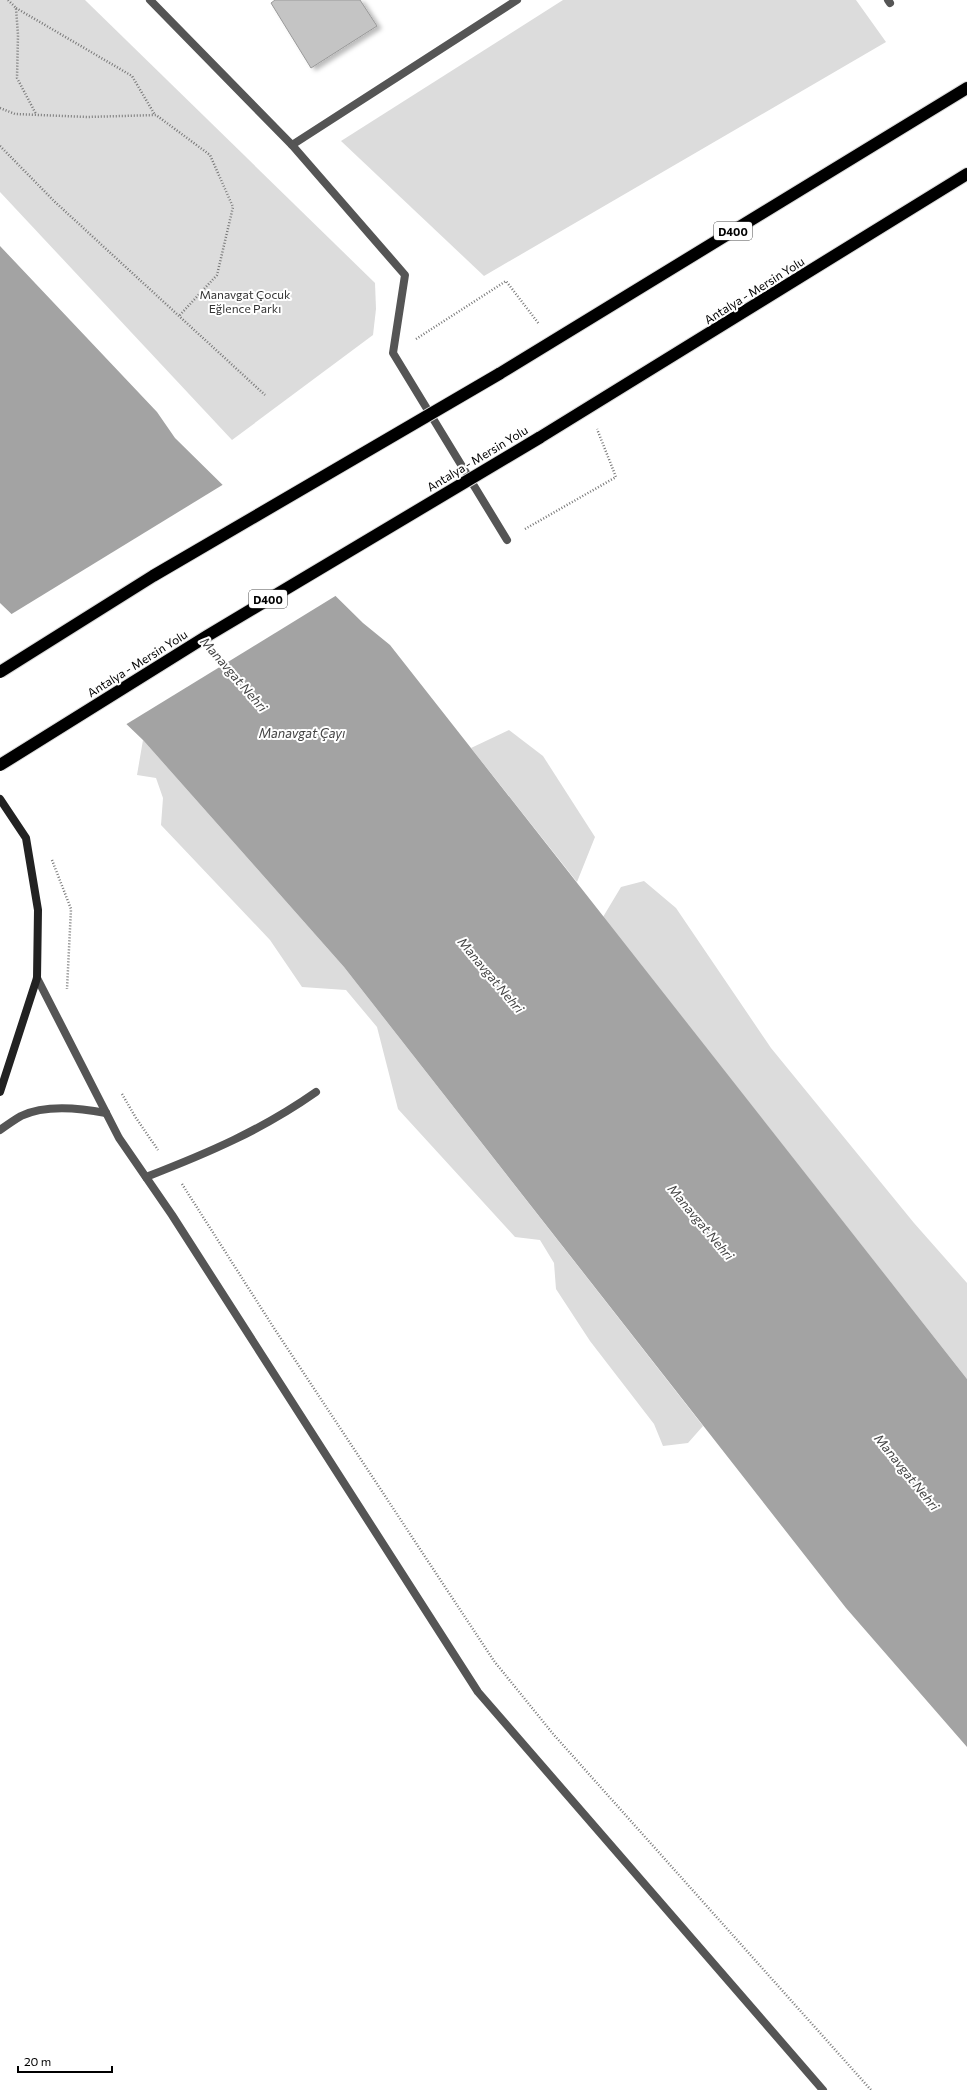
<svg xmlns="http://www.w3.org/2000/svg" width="967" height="2090" font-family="Commissioner,sans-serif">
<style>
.green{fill:#dcdcdc}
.water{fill:#a3a3a3}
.pier{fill:#fff}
.building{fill:#c4c4c4;stroke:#999;filter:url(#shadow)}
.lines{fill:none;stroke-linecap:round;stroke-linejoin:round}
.highway-casing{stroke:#dbdbdb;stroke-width:14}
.path{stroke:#777;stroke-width:2.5;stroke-dasharray:1 2;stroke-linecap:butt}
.lane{stroke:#555;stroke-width:8}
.street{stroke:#555;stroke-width:8}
.secondary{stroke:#222;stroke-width:8}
.highway{stroke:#000;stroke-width:12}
.highway-bridge-casing{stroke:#dbdbdb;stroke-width:14;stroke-linecap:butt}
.highway-bridge{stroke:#000;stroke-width:12}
.labels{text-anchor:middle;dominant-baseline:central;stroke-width:4;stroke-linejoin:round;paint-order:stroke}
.shield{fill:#fff;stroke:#4c4c4c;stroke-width:1}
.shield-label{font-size:11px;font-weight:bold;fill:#000}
.street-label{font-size:12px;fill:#000;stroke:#fff}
.park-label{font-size:12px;fill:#333;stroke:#fff}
.water-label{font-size:13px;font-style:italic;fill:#444;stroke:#fff}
</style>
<defs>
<filter id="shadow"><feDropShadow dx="4.5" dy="2.5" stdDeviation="2" flood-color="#0004"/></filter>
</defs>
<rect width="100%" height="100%" fill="#fff"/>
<g class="green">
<polygon points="0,0 85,0 375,283 376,309 373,335 232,440 0,192"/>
<polygon points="563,0 856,0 886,42 484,276 341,141"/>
<polygon points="509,730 543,756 595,837 577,882 471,748"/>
<polygon points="143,740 344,967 703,1426 688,1443 663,1446 654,1424 590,1341 556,1289 554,1263 540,1240 515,1237 398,1109 377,1027 346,990 302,987 270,940 161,825 163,798 156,778 137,775"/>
<polygon points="644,881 676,908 771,1048 914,1223 967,1283 967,1379 603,917 621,887"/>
</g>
<polygon class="water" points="0,246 157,412 175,438 363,623 390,645 967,1379 967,1747 846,1608 344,967 143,740 0,603"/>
<polygon class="pier" points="224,484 337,595 125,725 10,615"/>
<polygon class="building" points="275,0 360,0 377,26 311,68 271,3"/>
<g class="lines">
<defs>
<g id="highway">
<polyline points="499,374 967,88"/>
<polyline points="539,438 967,174"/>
</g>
</defs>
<use href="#highway" class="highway-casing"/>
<g class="path">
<polyline points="8,0 16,8 18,35 17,78 36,114"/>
<polyline points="16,8 132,76 155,115"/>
<polyline points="0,108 15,114 87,117 156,115 210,155 233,207 217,275 179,316"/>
<polyline points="0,146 55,202 265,395"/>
<polyline points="416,339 506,281 539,324"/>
<polyline points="525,529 616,477 597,429"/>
<polyline points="52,860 71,909 67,989"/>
<polyline points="122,1094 136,1118 158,1150"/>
<polyline points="182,1184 272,1325 494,1661 554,1735 871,2090"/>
</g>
<g class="lane">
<polyline points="888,0 890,3"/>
<path d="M 146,1177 C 208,1153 262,1130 316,1092"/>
</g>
<g class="street">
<polyline points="150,0 292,145 517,0"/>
<polyline points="292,145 405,275 393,353 507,540"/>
<polyline points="37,978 119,1138 172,1215 478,1692 823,2090"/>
<path d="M 0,1130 C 7,1125 14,1120 21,1116 C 46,1104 80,1108 106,1113"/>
</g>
<polyline class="secondary" points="0,799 26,838 38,910 37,978 0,1092"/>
<use href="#highway" class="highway"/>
<defs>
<g id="highway-bridge">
<polyline points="0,672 153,576 499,374"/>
<polyline points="0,765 207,636 539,438"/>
</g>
</defs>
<use href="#highway-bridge" class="highway-bridge-casing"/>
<use href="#highway-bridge" class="highway-bridge"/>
</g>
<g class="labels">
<g class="shield">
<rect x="714" y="222" width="38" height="18" rx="3"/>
<rect x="249" y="590" width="38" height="18" rx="3"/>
</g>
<g class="shield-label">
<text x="733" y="231">D400</text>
<text x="268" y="599">D400</text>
</g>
<g class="street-label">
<text transform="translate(754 290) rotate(-32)">Antalya - Mersin Yolu</text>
<text transform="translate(477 458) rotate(-31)">Antalya - Mersin Yolu</text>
<text transform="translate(137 663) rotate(-32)">Antalya - Mersin Yolu</text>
</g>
<g class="park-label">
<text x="245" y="294">Manavgat Çocuk<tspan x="245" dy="14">Eğlence Parkı</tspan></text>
</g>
<g class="water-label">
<text transform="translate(234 674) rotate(49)">Manavgat Nehri</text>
<text x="302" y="733">Manavgat Çayı</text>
<text transform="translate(491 975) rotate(50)">Manavgat Nehri</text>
<text transform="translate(701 1222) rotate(50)">Manavgat Nehri</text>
<text transform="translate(907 1472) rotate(51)">Manavgat Nehri</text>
</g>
</g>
<path d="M18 2066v6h94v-6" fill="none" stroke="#000000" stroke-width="2"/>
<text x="24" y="2066" font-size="12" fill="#000000" stroke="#ffffff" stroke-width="3" paint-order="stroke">20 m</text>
</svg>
